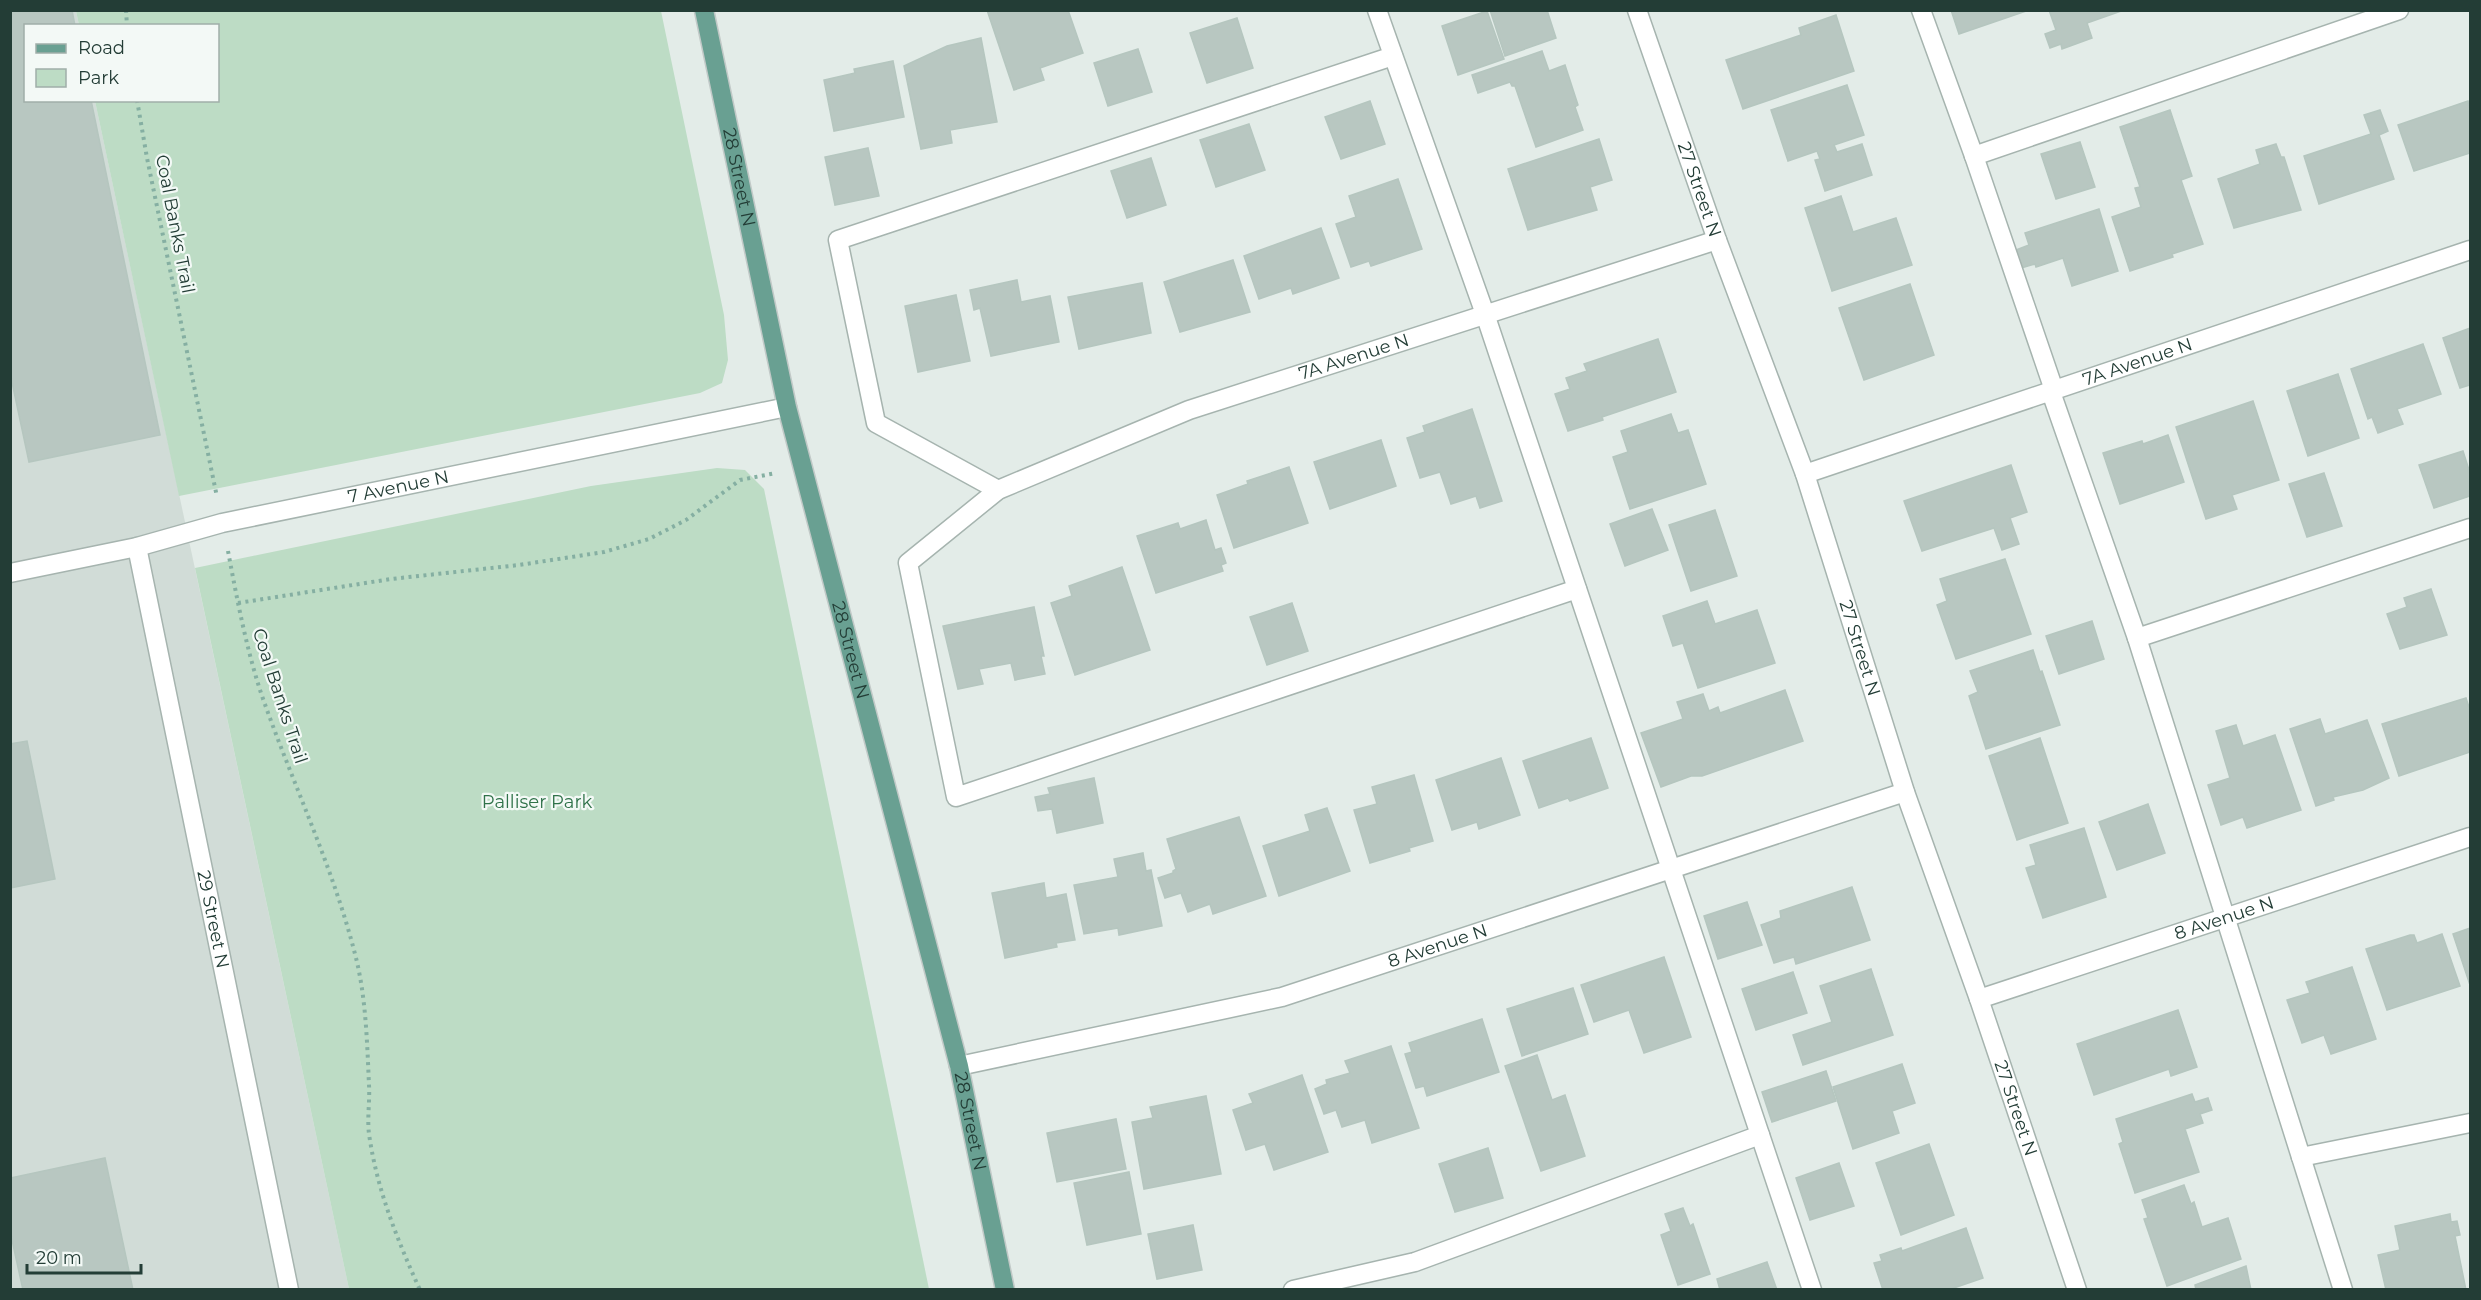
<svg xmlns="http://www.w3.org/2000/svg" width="2481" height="1300" font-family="Montserrat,sans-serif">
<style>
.built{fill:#d1dcd7}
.green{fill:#bddcc5}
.building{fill:#b8c7c1;stroke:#b5c6bf;stroke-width:1.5}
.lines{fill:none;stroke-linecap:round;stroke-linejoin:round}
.minor-casing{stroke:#a6b4af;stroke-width:21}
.major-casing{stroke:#c1c9c7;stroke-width:21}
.path{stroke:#85afa2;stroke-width:4;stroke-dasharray:3 4.5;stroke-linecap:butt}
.minor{stroke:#fff;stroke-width:18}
.major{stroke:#69a092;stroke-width:18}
.labels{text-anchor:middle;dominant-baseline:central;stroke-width:4.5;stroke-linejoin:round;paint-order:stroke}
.street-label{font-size:18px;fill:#233d36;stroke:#f3f9f6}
.park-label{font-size:18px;fill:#2f7249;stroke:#f3f9f6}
</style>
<rect width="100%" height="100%" fill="#e3ece8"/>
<polygon class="built" points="10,11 76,11 79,25 26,26 26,100 95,101 349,1289 11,1289"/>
<g class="green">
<polygon points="76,11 661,11 724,315 728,360 722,383 700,393 179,496 95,101 218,100 218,26 79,25"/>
<polygon points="717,468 745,470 764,489 929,1289 349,1289 195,568 591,486"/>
</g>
<g class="building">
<polygon points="10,10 72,10 75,26 26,26 26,100 91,100 160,435 29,462 10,373"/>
<polygon points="987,10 1068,10 1083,53 1040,68 1044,80 1014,90"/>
<polygon points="1490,10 1547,10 1556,38 1505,56"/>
<polygon points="1951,10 2029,10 1959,34"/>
<polygon points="2049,10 2124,10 2087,23 2092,38 2062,49 2061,44 2050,48 2045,34 2056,30"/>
<polygon points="1487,11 1504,59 1458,75 1442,26"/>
<polygon points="1836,15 1854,71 1743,109 1726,60 1801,35 1799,28"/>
<polygon points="1237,18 1253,68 1207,83 1190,33"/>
<polygon points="981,38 997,122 950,130 952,143 921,149 904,66 947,46"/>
<polygon points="1138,49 1152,92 1108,106 1094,63"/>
<polygon points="1542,51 1549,71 1565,65 1578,105 1575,107 1583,130 1536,147 1515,86 1512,86 1510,82 1478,93 1472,75"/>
<polygon points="893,61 904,117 834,131 824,80 855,73 854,69"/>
<polygon points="1847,85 1864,135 1834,145 1837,152 1862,144 1872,175 1825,191 1815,160 1820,159 1817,151 1788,161 1771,110"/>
<polygon points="1370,101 1385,144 1341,159 1325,117"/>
<polygon points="2468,101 2470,108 2470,153 2414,171 2398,125"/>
<polygon points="2170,110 2192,176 2181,180 2203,244 2172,254 2173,257 2130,271 2112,217 2141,207 2135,188 2140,187 2120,127"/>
<polygon points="2380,110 2388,131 2379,135 2394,179 2319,204 2304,156 2371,134 2364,115"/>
<polygon points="1249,124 1265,170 1216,187 1200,140"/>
<polygon points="1599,139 1612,180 1590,187 1597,210 1528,230 1508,169"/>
<polygon points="2080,142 2095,187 2056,199 2041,154"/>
<polygon points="2276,144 2281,157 2284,157 2301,210 2234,228 2218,179 2260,164 2256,150"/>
<polygon points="868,148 879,196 835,205 825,157"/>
<polygon points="1151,158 1166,205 1127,218 1111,171"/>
<polygon points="1398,179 1422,249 1371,266 1369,261 1351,267 1336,224 1356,217 1349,196"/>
<polygon points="1841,196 1853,232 1896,218 1912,265 1832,291 1805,208"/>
<polygon points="2099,209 2118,271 2072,286 2063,258 2036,267 2035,264 2021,268 2016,250 2029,245 2025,233"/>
<polygon points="1321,228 1339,278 1293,294 1291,288 1259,299 1244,256"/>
<polygon points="1233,260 1250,312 1180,332 1164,282"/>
<polygon points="1017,280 1021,302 1050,296 1059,342 991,356 980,308 974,310 970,290"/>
<polygon points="1142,283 1151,333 1079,349 1068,297"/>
<polygon points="1910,284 1934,355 1864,380 1839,308"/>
<polygon points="956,295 970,361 918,372 905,306"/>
<polygon points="2470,328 2470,385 2460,388 2443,338"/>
<polygon points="1658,339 1676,392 1602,417 1603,420 1568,431 1555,394 1570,389 1566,378 1587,371 1584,364"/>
<polygon points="2423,344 2441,394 2397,409 2403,424 2378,433 2372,417 2368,419 2351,369"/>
<polygon points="2338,374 2359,438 2308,456 2287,391"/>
<polygon points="2253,401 2279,480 2232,495 2237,509 2206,519 2176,427"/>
<polygon points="1472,409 1502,501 1480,508 1476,496 1451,504 1440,472 1420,478 1407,438 1425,432 1423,426"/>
<polygon points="1671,414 1678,433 1688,430 1706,484 1630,509 1613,457 1628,452 1621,431"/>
<polygon points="2168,435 2184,482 2120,504 2103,453 2142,441 2143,444"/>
<polygon points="1381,440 1396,486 1330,509 1314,462"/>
<polygon points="2463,451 2470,473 2470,496 2434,508 2419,465"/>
<polygon points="2011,465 2027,512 2010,518 2019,544 2002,550 1994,528 1922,551 1904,501"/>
<polygon points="1289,467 1308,523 1234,548 1217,495 1248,484 1247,481"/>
<polygon points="2324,473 2342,526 2307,537 2289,484"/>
<polygon points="1652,509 1668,550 1625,566 1610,524"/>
<polygon points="1715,510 1737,576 1691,591 1669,525"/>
<polygon points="1206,520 1215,550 1221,548 1226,563 1221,565 1223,571 1156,593 1137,536 1178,523 1180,529"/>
<polygon points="2005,559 2031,634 1956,659 1937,605 1947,601 1940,579"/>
<polygon points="1122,567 1150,650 1075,675 1051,603 1072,596 1069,586"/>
<polygon points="2431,589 2447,635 2400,649 2387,614 2407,607 2404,598"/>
<polygon points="1707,601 1715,624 1757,610 1775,663 1698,688 1683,643 1673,646 1663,616"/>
<polygon points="1292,603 1308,651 1267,665 1250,617"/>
<polygon points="1034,607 1044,656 1041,656 1045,674 1015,680 1011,663 979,669 983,684 958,689 943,626"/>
<polygon points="2092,621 2104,659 2059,674 2046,636"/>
<polygon points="2033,650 2040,672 2042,671 2060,725 1986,749 1969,696 1978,692 1970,671"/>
<polygon points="1785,690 1803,741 1702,776 1691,776 1661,787 1641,733 1683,719 1677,702 1703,694 1709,711 1718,707 1720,713"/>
<polygon points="2466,698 2470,710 2470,752 2399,776 2382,724"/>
<polygon points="2320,719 2325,734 2367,720 2389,778 2363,790 2333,797 2334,800 2316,806 2290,729"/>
<polygon points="2236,725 2243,746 2275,735 2301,810 2247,828 2243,817 2221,825 2208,785 2230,778 2216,731"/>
<polygon points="1591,738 1608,788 1570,801 1568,798 1539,808 1523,761"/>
<polygon points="2040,738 2068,823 2017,840 1989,756"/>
<polygon points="27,741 55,879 10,888 10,744"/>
<polygon points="1501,758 1520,815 1479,829 1477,822 1452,830 1436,780"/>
<polygon points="1414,775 1433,841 1409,848 1410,851 1370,863 1354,810 1377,804 1372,787"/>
<polygon points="1094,778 1103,823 1057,833 1052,809 1038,811 1035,797 1050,794 1048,788"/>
<polygon points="2148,804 2165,853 2117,870 2099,822"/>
<polygon points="1327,808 1350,871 1279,896 1263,846 1310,831 1305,815"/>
<polygon points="1239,817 1266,896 1213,914 1210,904 1188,912 1181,893 1165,898 1158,878 1173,873 1173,871 1176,869 1167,839"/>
<polygon points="2084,828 2106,897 2043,918 2026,868 2036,865 2030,845"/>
<polygon points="1143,853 1146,871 1151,870 1162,926 1119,935 1118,928 1084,934 1074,885 1118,877 1114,859"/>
<polygon points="1044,883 1046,898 1066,894 1075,940 1056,943 1057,947 1005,958 992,893"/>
<polygon points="1852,887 1870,940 1796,964 1794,957 1774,963 1761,925 1781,918 1780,911"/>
<polygon points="1747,902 1762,945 1718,959 1704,916"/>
<polygon points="2470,928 2470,985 2453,934"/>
<polygon points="2442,934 2460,986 2387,1010 2366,949 2410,935 2414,935 2417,943"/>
<polygon points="1664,957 1691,1037 1644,1053 1629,1010 1594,1022 1581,985"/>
<polygon points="2352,967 2376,1039 2331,1054 2324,1035 2302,1043 2287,1000 2310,993 2306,982"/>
<polygon points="1871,969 1893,1035 1803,1065 1793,1035 1832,1022 1820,986"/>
<polygon points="1793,972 1807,1013 1756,1030 1742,989"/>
<polygon points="1573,988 1588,1034 1522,1056 1507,1009"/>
<polygon points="2178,1010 2197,1067 2171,1076 2169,1069 2094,1095 2077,1044"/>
<polygon points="1482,1019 1499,1072 1427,1096 1424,1086 1416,1088 1405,1054 1412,1052 1409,1043"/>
<polygon points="1391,1046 1419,1128 1372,1143 1365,1120 1342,1127 1336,1110 1324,1114 1315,1089 1327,1084 1326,1080 1350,1073 1345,1061"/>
<polygon points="1537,1055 1552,1100 1565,1095 1585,1156 1541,1171 1505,1066"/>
<polygon points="1902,1064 1915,1103 1892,1111 1899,1133 1853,1149 1833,1087"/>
<polygon points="1826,1071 1836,1101 1772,1122 1762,1092"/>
<polygon points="1302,1075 1328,1152 1274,1170 1265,1144 1246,1150 1233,1110 1253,1103 1249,1094"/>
<polygon points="2192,1094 2195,1102 2208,1098 2212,1110 2200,1114 2203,1123 2185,1129 2199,1172 2135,1193 2119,1144 2123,1142 2116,1119"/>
<polygon points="1206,1096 1221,1174 1144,1189 1132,1122 1153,1118 1150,1107"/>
<polygon points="1116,1119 1126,1169 1057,1182 1047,1133"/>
<polygon points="1929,1144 1954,1215 1901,1235 1876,1163"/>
<polygon points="1488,1148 1503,1198 1455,1212 1439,1164"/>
<polygon points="105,1158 133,1290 23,1290 10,1231 10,1178"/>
<polygon points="1839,1163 1854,1206 1810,1220 1796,1178"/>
<polygon points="1129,1172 1141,1234 1087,1245 1074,1183"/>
<polygon points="2184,1185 2191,1204 2194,1202 2202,1227 2228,1218 2241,1259 2167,1286 2144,1219 2148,1218 2142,1200"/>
<polygon points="1683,1208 1690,1226 1693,1224 1710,1274 1678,1285 1661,1235 1671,1231 1665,1214"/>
<polygon points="2450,1214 2451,1222 2457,1221 2460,1235 2455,1236 2466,1290 2386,1290 2378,1255 2400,1250 2395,1226"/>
<polygon points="1193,1225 1202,1270 1157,1279 1148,1234"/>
<polygon points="1966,1228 1983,1278 1948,1290 1883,1290 1874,1263 1882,1261 1880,1255 1901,1248 1902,1251"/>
<polygon points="1767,1262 1777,1290 1720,1290 1717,1279"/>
<polygon points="2246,1266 2251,1290 2196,1290 2195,1285"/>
</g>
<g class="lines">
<defs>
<g id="minor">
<polyline points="1377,10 1485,314 1812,1290"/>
<path id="s1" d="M 1637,10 L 1717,240 L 1805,474 L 1905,792 L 1979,999 L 2077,1290"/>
<polyline points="1921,10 1974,156 2054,390"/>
<polyline points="1974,156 2399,10"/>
<polyline points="2051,392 2137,638 2470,528"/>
<path id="s2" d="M 1805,474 L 2470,250"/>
<polyline points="998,490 876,423 838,240 1393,56"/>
<path id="s3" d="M 137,547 L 289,1290"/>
<path id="s4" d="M 10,573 L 137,547 L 222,523 L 787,407"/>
<path id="s5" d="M 1577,589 L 956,797 L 908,563 L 998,490 L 1189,410 L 1717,240"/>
<polyline points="2137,638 2301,1157 2470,1123"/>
<path id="s6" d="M 1979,999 L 2470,837"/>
<path id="s7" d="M 959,1066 L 1282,997 L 1905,792"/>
<polyline points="2301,1157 2343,1290"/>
<polyline points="1293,1290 1415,1262 1760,1135"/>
</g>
<g id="major">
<path id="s8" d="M 704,10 L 787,407 L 959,1066 L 1005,1290"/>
</g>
</defs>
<use href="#minor" class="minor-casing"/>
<use href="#major" class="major-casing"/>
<g class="path">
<polyline points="126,10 127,26"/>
<polyline points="137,100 147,158 217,497"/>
<path d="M 228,551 C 237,599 246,647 261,693 C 291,780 332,864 355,954 C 366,996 367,1041 369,1085 C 370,1101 367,1118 369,1134 C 377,1190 397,1239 420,1290"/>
<polyline points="238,603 391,579 519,565 604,552 649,539 686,520 740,480 776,473"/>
</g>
<use href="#minor" class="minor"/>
<use href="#major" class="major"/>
</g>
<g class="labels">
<g class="street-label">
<text stroke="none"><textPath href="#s8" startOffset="171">28 Street N</textPath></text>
<text stroke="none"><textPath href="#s1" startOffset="190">27 Street N</textPath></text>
<text transform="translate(175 224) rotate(79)">Coal Banks Trail</text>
<text stroke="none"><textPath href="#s5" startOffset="1390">7A Avenue N</textPath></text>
<text stroke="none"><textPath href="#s2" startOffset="351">7A Avenue N</textPath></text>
<text stroke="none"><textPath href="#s4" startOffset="398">7 Avenue N</textPath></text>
<text stroke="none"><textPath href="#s1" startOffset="676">27 Street N</textPath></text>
<text stroke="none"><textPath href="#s8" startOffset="657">28 Street N</textPath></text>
<text transform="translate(280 696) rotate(72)">Coal Banks Trail</text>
<text stroke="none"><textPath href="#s3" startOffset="380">29 Street N</textPath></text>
<text stroke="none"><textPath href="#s6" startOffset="258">8 Avenue N</textPath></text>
<text stroke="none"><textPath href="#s7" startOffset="494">8 Avenue N</textPath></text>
<text stroke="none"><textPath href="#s1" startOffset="1162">27 Street N</textPath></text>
<text stroke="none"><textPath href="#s8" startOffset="1143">28 Street N</textPath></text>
</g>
<g class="park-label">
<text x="537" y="802">Palliser Park</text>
</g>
</g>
<rect width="2481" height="1300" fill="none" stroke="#233d36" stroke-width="24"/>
<rect x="24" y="24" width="195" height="78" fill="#f3f9f6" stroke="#a0aea9" stroke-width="1.5"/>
<rect x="36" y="44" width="30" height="9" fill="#69a092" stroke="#a0aea9" stroke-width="1.5"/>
<text x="78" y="54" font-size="18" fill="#233d36">Road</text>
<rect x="36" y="69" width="30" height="18" fill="#bddcc5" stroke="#a0aea9" stroke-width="1.5"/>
<text x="78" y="84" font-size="18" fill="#233d36">Park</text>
<path d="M27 1264v9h114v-9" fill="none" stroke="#233d36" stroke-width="3"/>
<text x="36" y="1264" font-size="18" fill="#233d36" stroke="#f3f9f6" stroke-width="4.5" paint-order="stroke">20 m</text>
</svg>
